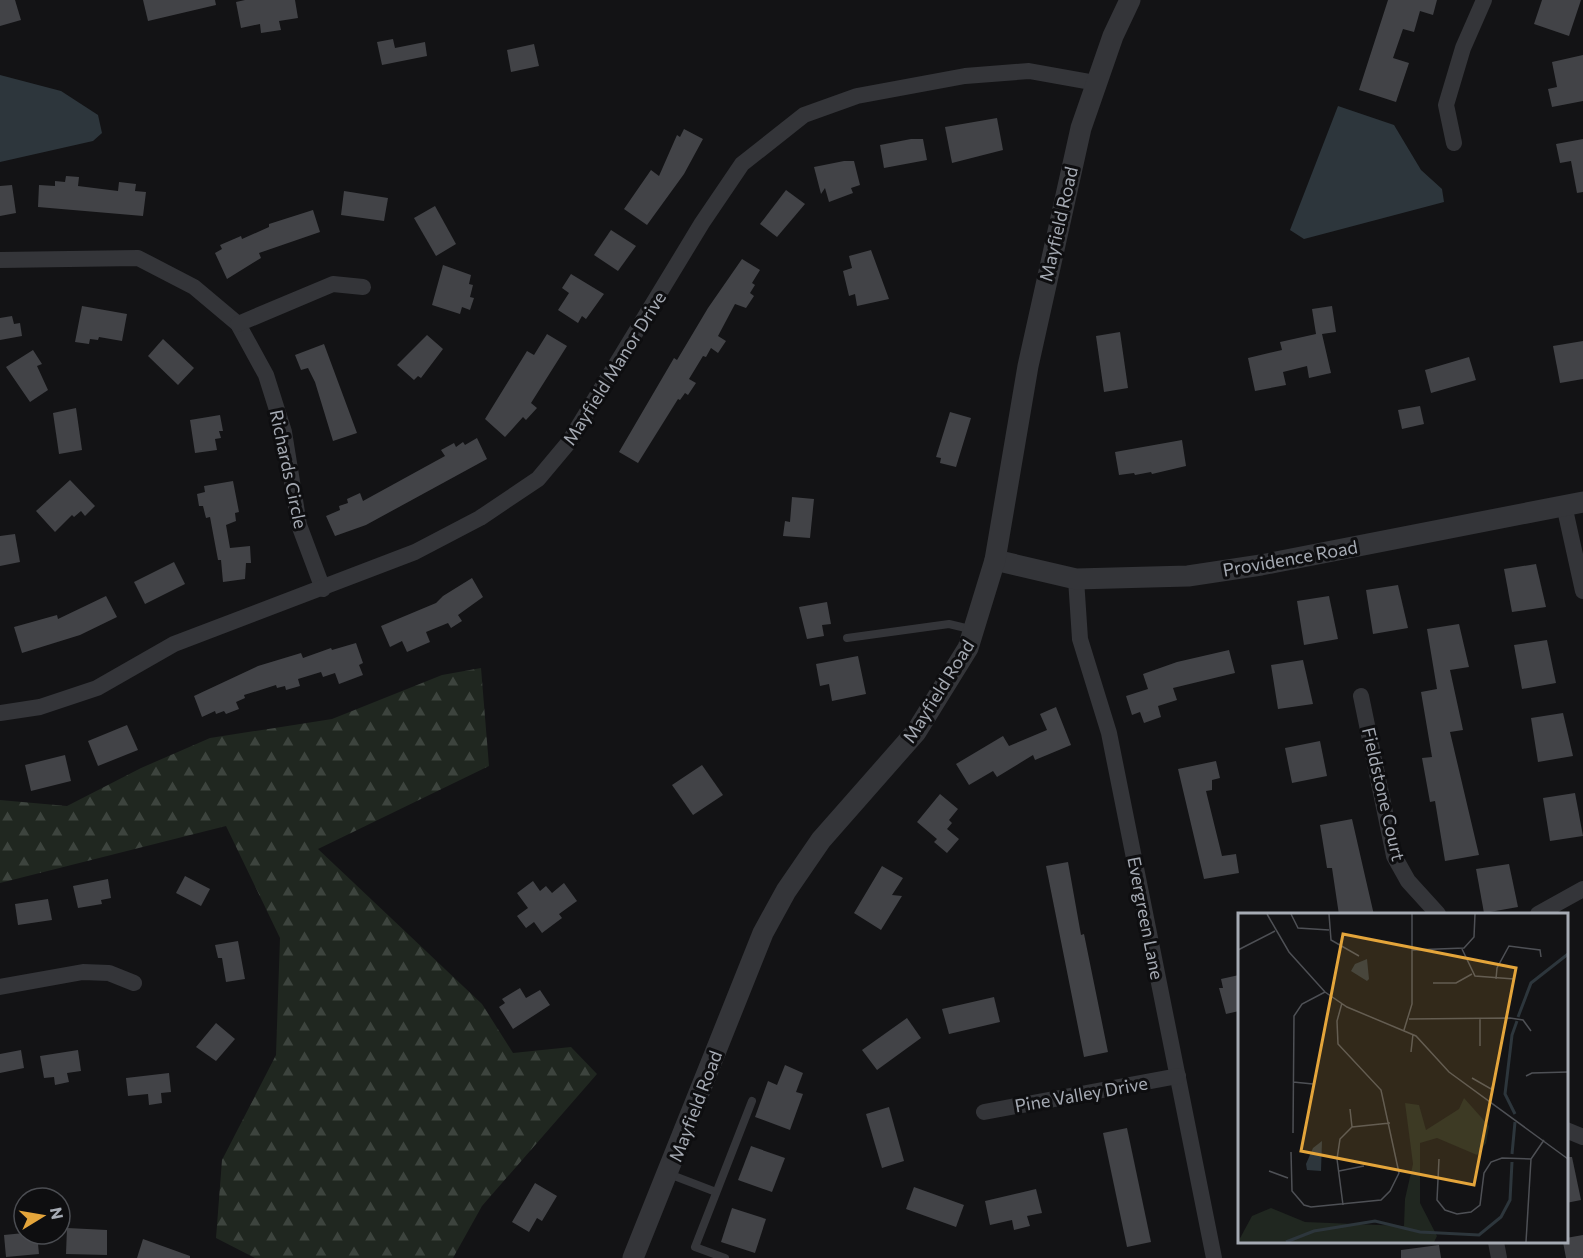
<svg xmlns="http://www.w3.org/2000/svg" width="1583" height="1258" font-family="Commissioner,sans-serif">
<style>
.forest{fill:url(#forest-firs)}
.water{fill:#2d363c}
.building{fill:#424347}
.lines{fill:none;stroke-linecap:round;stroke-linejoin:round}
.service{stroke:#343539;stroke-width:8}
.minor{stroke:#343539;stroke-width:16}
.tertiary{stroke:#343539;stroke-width:21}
.labels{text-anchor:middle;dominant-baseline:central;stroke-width:6;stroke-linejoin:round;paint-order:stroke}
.street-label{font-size:18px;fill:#a6abb4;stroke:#0e0e10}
.inset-river{fill:none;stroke:#2d363c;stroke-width:3}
.inset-road{fill:none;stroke:#4e5055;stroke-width:1.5}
.view{fill:#e4a53b;fill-opacity:0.15;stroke:#e4a53b;stroke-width:3}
.inset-edge{fill:none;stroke:#a6abb4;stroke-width:3}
</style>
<defs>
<pattern id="forest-firs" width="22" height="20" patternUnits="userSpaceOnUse" patternTransform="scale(1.5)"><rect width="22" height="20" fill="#202720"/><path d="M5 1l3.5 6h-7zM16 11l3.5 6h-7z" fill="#3d443e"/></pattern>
</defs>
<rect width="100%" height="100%" fill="#131315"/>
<polygon class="forest" points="481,668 489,766 318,849 482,1004 513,1053 571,1047 597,1074 482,1206 453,1258 255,1258 216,1238 222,1160 276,1055 280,938 226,826 0,883 0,800 67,806 141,768 210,738 332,719 442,675"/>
<g class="water">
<polygon points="0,75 61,91 98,115 102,133 93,141 0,162"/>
<polygon points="1338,106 1394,125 1421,170 1442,189 1444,202 1304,239 1290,230"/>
</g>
<g class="building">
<polygon points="0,0 15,0 21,20 0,26"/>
<polygon points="143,0 215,0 216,5 148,21"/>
<polygon points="245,0 295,0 298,18 279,21 281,30 261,33 260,24 241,28 236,2"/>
<polygon points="1388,0 1437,0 1433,15 1420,11 1414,32 1403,29 1393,58 1409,63 1396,102 1359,90"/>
<polygon points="1542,0 1581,0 1569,36 1534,24"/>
<polygon points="393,39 395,48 425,42 427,56 382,65 377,42"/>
<polygon points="534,44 539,66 511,72 507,50"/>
<polygon points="1583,55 1583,101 1552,107 1548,89 1557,87 1552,62"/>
<polygon points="997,118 1003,150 952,163 945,127"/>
<polygon points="684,129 703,139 684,174 647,225 624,209 651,170 659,176 677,135 680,137"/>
<polygon points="911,139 923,139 927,160 884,168 880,145"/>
<polygon points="1583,139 1583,192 1577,193 1571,161 1560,163 1556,144"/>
<polygon points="844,161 854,161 860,185 851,188 853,193 829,202 825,188 821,194 814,167"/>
<polygon points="66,176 79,177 78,186 118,191 119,182 136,184 135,191 146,192 143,216 38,207 39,185 55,186 55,181 65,182"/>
<polygon points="12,185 16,213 0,216 0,186"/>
<polygon points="786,190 805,204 777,237 760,224"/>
<polygon points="344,191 388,198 384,221 341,215"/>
<polygon points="435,206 456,244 436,256 414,218"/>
<polygon points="313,210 320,232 259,253 261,258 227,279 215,253 222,249 220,245 241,236 242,239 269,227 269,224"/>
<polygon points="611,230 636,246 618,271 594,255"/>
<polygon points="871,250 889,299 857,306 855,294 849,296 843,271 852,268 849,256"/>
<polygon points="742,259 760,270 752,283 755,285 750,293 754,296 746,308 735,304 718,336 726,341 718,353 711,348 706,357 703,356 689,379 696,383 688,395 685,393 680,400 678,399 638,463 619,452 674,358 677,360 708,308"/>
<polygon points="443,265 471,275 469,284 473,285 470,297 474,298 470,310 462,307 460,314 432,305"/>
<polygon points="571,274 604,294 586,319 582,316 578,323 558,310 569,293 562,288"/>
<polygon points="82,306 127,314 122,341 99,337 98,340 90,339 89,344 75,342"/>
<polygon points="1332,306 1336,332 1322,334 1331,373 1309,378 1307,366 1283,372 1286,385 1255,391 1248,358 1282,350 1280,342 1316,334 1312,309"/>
<polygon points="12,316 14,324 20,323 22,336 0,340 0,318"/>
<polygon points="1120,332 1128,388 1104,392 1096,336"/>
<polygon points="547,334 567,346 531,403 537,408 526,420 523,417 505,437 485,419 527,351 534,355"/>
<polygon points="427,335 443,349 421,378 418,376 414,380 397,365"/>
<polygon points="163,339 194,368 178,385 148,356"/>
<polygon points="1583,341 1583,379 1560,383 1553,346"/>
<polygon points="324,344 357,433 333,441 315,382 308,368 301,370 295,355"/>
<polygon points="33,350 42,364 37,366 48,390 30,402 6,367"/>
<polygon points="1469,357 1476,380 1431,393 1425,370"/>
<polygon points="1420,406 1424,424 1402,429 1398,410"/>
<polygon points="76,408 82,450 59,454 53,413"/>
<polygon points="950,412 971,418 956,467 940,463 941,458 936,457"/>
<polygon points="220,415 223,431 219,431 221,438 215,439 217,450 195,453 190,420"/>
<polygon points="477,438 487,459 366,525 335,536 326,516 340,510 339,506 348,503 347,499 360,493 363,501 445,456 441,450 454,443 456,447 463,442 465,445"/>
<polygon points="1182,440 1186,466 1152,474 1151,472 1135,475 1134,473 1119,475 1115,452"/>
<polygon points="70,480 95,506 85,516 81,511 74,517 72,515 55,532 36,511"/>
<polygon points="233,481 239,512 235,513 236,521 226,525 230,548 250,546 251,563 246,563 245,579 223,582 221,560 218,560 210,517 206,518 203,506 199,506 197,494 205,492 204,486"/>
<polygon points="792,497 814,499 810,538 783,536 785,521 790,522"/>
<polygon points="15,534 20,562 0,566 0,536"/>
<polygon points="174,562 185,584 145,604 134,582"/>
<polygon points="1536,564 1546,607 1512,612 1504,569"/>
<polygon points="472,578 483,597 458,615 462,621 451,628 448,623 426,632 430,642 407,652 402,641 390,647 381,626 436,603 443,596"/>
<polygon points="1398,585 1408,628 1373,634 1366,590"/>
<polygon points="106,596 117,617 80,635 22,653 14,627 57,615 58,619"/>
<polygon points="1329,596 1338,639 1304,645 1297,601"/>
<polygon points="827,602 831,624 822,625 824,636 807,639 799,607"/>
<polygon points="1459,624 1469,667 1450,670 1463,730 1450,732 1479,855 1445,861 1435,801 1430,802 1422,758 1432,757 1421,692 1437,689 1427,629"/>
<polygon points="1547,640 1556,683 1522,689 1514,645"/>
<polygon points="356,643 363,663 359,665 363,675 339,684 335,673 323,677 321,672 298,679 300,686 286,690 285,686 277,688 276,685 244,695 245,698 236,702 239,709 226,714 224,711 216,714 215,711 202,717 194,696 258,666 301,653 303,658 331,648 332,650"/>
<polygon points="1229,650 1235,673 1173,688 1177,700 1158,706 1161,717 1144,723 1140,712 1132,715 1126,696 1148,689 1143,674 1177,662"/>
<polygon points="858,656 866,694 832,701 829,684 820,686 816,664"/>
<polygon points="1303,660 1313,704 1278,709 1271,665"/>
<polygon points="1056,707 1071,745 1035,760 1033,755 997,777 993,771 969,785 956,764 1003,736 1009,746 1047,730 1040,714"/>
<polygon points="1563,713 1573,756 1538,762 1531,718"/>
<polygon points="127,725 138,750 98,766 88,741"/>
<polygon points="1320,741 1327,776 1292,783 1285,748"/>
<polygon points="65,755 71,781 31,791 25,765"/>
<polygon points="1216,761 1220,778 1212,780 1212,790 1206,791 1222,856 1236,854 1239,873 1204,879 1178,769"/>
<polygon points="702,765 723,795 693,815 672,785"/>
<polygon points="1575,793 1583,836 1550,841 1543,798"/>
<polygon points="940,794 958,809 949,820 952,823 947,829 959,839 947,853 934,842 937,839 917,822"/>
<polygon points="1352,819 1365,876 1374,915 1339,915 1332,868 1327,868 1320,825"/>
<polygon points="1068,862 1081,935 1084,934 1108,1052 1084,1057 1046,866"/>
<polygon points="1509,864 1518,907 1484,913 1476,869"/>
<polygon points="882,866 903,878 892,895 902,896 881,930 854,913"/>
<polygon points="185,876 210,889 201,906 176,893"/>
<polygon points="108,879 111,898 101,900 102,904 78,908 73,886"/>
<polygon points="533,881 540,891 546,886 552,893 564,883 577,901 559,914 562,918 542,933 534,922 526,928 517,916 528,908 517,893"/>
<polygon points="48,899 52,920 18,925 15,904"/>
<polygon points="238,941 245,979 226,982 222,958 218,958 215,945"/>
<polygon points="1239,975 1239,1011 1226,1014 1219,988 1223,988 1221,979"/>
<polygon points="520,988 526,998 540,990 550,1005 513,1029 499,1007 505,1003 502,999"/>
<polygon points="994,997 1000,1022 949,1034 942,1009"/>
<polygon points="907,1018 921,1038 877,1070 862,1050"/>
<polygon points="216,1023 235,1039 216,1061 196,1047"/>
<polygon points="21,1050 24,1068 0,1073 0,1054"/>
<polygon points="78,1050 81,1071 67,1073 69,1082 55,1085 54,1077 44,1078 40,1056"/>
<polygon points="785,1065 803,1073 796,1092 803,1094 790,1130 755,1117 768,1081 777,1085"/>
<polygon points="169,1073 171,1092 161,1093 162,1103 149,1105 148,1094 128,1096 126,1078"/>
<polygon points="889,1107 904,1161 882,1168 866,1114"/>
<polygon points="1127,1128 1151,1242 1127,1247 1103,1133"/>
<polygon points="751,1146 785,1158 772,1192 738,1180"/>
<polygon points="1566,1157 1572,1157 1581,1200 1566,1203"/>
<polygon points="535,1183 557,1196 542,1221 537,1218 529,1232 512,1222"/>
<polygon points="914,1187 964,1205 956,1227 906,1209"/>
<polygon points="1036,1189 1042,1213 1027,1216 1030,1226 1014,1230 1012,1220 990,1225 985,1201"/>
<polygon points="732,1208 766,1219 755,1253 721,1242"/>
<polygon points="67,1228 107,1230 107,1255 66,1254"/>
<polygon points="24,1233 37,1234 39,1254 6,1257 4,1235"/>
<polygon points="1583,1235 1583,1258 1566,1258 1563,1242 1566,1242 1566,1238"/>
<polygon points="143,1239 190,1256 190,1258 137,1258"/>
<polygon points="1439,1245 1441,1258 1401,1258 1401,1250"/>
</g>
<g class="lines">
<g class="service">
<polyline points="847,638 949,624 974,630"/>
<polyline points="669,1174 716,1192"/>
<polyline points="725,1258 695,1247 752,1101"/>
</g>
<g class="minor">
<polyline points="1454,143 1446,105 1463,48 1484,0"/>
<polyline points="0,260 138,258 194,287 238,324 266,375 284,432 299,525 323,589"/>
<polyline points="238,324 333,284 363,287"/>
<polyline points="1564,505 1583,591"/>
<polyline points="1076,579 1080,639 1109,733 1214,1258"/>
<polyline points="1361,696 1394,856 1408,881 1438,914"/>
<polyline points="0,713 40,707 97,688 174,644 415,552 480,518 538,479 569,442 702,223 742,164 804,115 857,96 965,76 1029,71 1096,83"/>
<polyline points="1538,914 1583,889"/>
<polyline points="0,987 83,972 109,973 134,983"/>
<polyline points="984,1112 1178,1076"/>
<polyline points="1566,1130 1583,1137"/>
<polyline points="1496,1242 1499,1258"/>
</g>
<g class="tertiary">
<polyline points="995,560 1076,579 1188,576 1261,565 1583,502"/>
<polyline points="633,1258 763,933 786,891 821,840 916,732 968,648 995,560 1028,366 1081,128 1113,36 1130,0"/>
</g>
</g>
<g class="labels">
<g class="street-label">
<text transform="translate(1058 224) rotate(-77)">Mayfield Road</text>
<text transform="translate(614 368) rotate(-58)">Mayfield Manor Drive</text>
<text transform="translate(289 469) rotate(78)">Richards Circle</text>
<text transform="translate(1290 558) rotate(-10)">Providence Road</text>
<text transform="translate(938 691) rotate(-58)">Mayfield Road</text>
<text transform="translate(1384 794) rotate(77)">Fieldstone Court</text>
<text transform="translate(1146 918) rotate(79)">Evergreen Lane</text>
<text transform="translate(1081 1094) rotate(-10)">Pine Valley Drive</text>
<text transform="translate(695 1106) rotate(-69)">Mayfield Road</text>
</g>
</g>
<g transform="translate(1238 913)">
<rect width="330" height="330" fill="#131315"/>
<path d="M 226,185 L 251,213 L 248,230 L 239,242 L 199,225 L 182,230 L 182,290 L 199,323 L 196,329 L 0,329 L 14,303 L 33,295 L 67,309 L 166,313 L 167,286 L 175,251 L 167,190 L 181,192 L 188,217 L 221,196 Z" fill="#202720"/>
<path d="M 129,46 L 131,66 L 129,68 L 113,58 L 117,51 ZM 84,228 L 83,258 L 69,257 L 68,251 L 75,235 Z" fill="#2d363c"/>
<path class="inset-river" d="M 280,104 L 293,70 L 330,41M 277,201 L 267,181 L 274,122 L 279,108M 274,241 L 277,209M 48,329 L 76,318 L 137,308 L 182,319 L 241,322 L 263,304 L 272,287 L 274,249"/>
<path class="inset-road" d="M 29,1 L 51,39 L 87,79 L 109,94 L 178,123 L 211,159 L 330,246M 53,1 L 60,15 L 91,17M 91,1 L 93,27 L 121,43M 224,36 L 237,63 L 276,66M 0,37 L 37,18M 174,37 L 226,35 L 236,24 L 237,1M 258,66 L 259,55 L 271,33 L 302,37 L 303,44M 195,70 L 218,70 L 234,61M 171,106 L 272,105 L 285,107 L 293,118M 166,117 L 174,91 L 174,1M 242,133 L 242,106M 173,139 L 175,121M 288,163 L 294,160 L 330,159M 234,165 L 253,176 L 256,171M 55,169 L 75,171M 112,196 L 114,214M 55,220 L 56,103 L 64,91 L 87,79M 53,239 L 54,278 L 66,292 L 73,294 L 143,287 L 152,278 L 161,260 L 143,177 L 100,131 L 99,108 L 104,90M 201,246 L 199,287 L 207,297 L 219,301 L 233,299 L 242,292 L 246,260 L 253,249 L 264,245 L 293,246M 31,258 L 50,265M 101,258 L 126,253M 105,292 L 99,246 L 102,226 L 114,214 L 152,210M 288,329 L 293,246 L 306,227"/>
<path class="view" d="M 105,21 L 278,55 L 236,272 L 63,238 Z"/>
<rect width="330" height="330" class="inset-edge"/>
</g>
<g transform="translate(42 1216) rotate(79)"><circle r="28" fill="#0e0e10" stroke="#4b4d52" stroke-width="1.5"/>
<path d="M0-4.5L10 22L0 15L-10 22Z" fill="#e4a53b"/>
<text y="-9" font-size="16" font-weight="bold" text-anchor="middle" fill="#a6abb4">N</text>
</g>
</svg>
